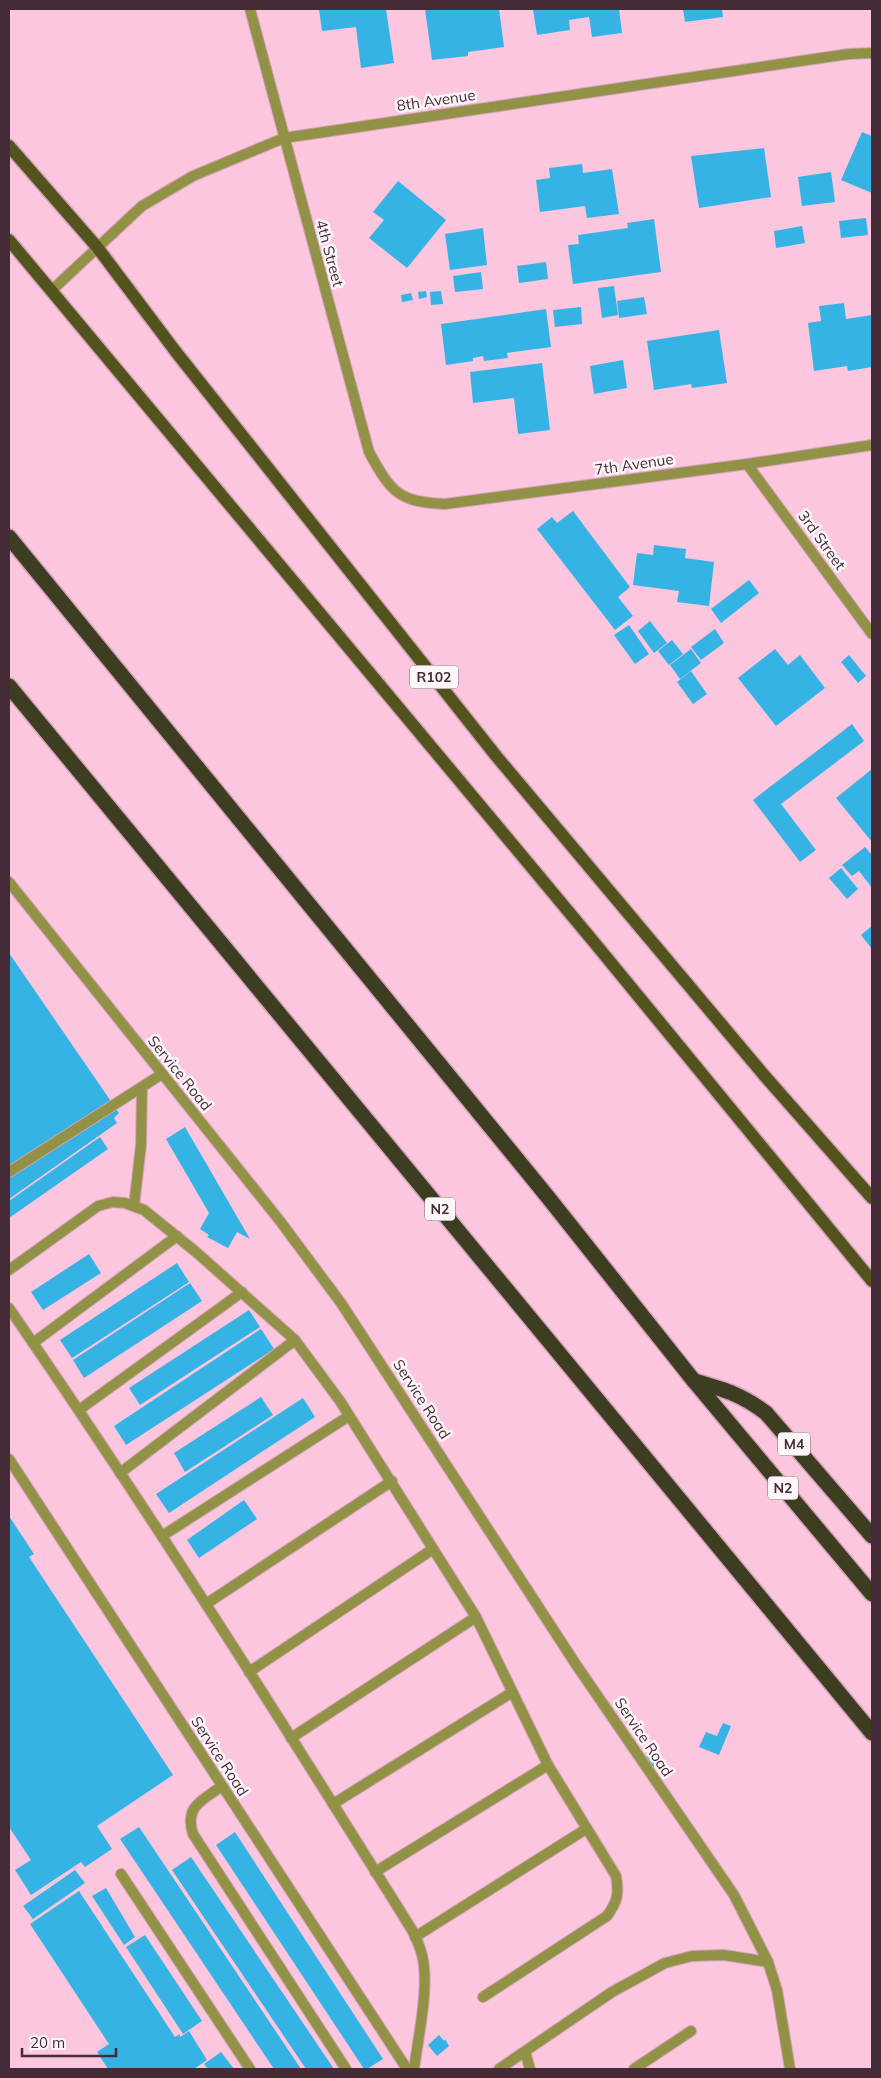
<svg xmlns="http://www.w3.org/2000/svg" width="881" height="2078" font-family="Mulish,sans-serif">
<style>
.building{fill:#35b3e4}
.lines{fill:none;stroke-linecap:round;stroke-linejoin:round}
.service-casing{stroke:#d4a4ba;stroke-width:12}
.minor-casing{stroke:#d4a4ba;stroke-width:12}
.primary-casing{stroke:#d4a4ba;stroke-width:15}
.motorway-casing{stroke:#d4a4ba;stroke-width:18}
.service{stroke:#929246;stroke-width:10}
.minor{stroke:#929246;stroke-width:10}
.primary{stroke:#53531d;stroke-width:12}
.motorway{stroke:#3c3d21;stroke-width:15}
.labels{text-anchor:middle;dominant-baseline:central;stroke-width:5;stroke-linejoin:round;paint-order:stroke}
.shield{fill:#fef7fa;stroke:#7c6872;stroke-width:1}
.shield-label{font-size:14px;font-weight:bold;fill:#452b37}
.street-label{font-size:15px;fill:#452b37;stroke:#fef7fa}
</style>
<rect width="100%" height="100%" fill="#fcc6df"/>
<g class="building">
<polygon points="319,9 386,9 394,63 361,68 356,27 322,31"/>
<polygon points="425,9 499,9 504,47 468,52 468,56 432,60"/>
<polygon points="533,9 619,9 622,33 592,37 589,17 569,20 570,30 537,35"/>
<polygon points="683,9 722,9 723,17 685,22"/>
<polygon points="862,132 872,136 872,193 841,180"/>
<polygon points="764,148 771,197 699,208 691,156"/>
<polygon points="582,164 583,173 612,169 619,214 587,218 585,206 540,212 536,180 550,178 549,168"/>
<polygon points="831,172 835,202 802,206 798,177"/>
<polygon points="398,181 446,220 407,268 369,238 384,220 373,212"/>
<polygon points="866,218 868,235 841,238 839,221"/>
<polygon points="654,219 661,272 573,284 568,245 579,244 578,235 628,228 627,223"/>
<polygon points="802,226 805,243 776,248 774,231"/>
<polygon points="483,228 487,265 450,270 445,234"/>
<polygon points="546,262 548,279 519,283 517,266"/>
<polygon points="481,272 483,289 455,292 453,276"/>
<polygon points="614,286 618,315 602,318 598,288"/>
<polygon points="426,291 427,297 419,299 418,292"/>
<polygon points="441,291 443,304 431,305 430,292"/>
<polygon points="411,293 413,300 402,302 401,295"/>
<polygon points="644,297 647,314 619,318 617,301"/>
<polygon points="844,303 846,319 872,315 872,367 848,371 847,366 814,371 808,323 821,321 819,306"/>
<polygon points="581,307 582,324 555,327 553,310"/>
<polygon points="546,309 551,347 507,353 508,358 484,361 483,356 473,358 473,361 446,365 441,324"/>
<polygon points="719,330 727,383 692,388 691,384 654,390 647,341"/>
<polygon points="623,360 627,388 594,394 590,366"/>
<polygon points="542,363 550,430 518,434 514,398 473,403 470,372"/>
<polygon points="573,511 630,587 618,597 633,616 615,630 537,529 552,517 557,523"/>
<polygon points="654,545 686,549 685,558 714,562 709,606 677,602 679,591 633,585 637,553 653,555"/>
<polygon points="749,580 759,593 721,623 711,609"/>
<polygon points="650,621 667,643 654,653 638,631"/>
<polygon points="629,625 649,654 635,664 614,635"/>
<polygon points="715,629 724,643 701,660 691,647"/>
<polygon points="672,640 683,654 669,665 658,651"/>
<polygon points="691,649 701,663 680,679 670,665"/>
<polygon points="775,649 788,665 800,655 825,688 776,726 738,678"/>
<polygon points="849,655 866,676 858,683 841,662"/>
<polygon points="691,671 707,694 693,704 677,682"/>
<polygon points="852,724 864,741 781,804 816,850 800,862 753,800"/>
<polygon points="872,769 872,842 836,798"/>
<polygon points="865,847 872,855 872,888 859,871 852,876 842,865"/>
<polygon points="841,868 858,889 847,899 829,878"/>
<polygon points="872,926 872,949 861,935"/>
<polygon points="9,953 119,1113 114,1118 117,1123 9,1199"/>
<polygon points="185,1127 250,1239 237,1232 228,1248 207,1237 209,1235 200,1229 209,1213 166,1139"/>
<polygon points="100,1137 108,1149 9,1218 9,1201"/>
<polygon points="89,1254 101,1273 43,1310 31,1292"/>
<polygon points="177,1263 189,1282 72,1358 60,1340"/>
<polygon points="190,1283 202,1301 84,1378 73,1360"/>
<polygon points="249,1310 260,1327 140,1405 129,1388"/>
<polygon points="261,1329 274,1349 126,1445 114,1426"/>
<polygon points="261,1397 273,1415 185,1472 174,1453"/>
<polygon points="303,1398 315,1417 169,1513 156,1494"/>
<polygon points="244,1500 257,1519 199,1558 187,1540"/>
<polygon points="9,1516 34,1554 29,1557 173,1775 97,1826 112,1849 85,1867 81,1862 31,1895 15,1870 31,1860 9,1827"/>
<polygon points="723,1723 731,1726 719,1755 699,1747 706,1732 717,1736"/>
<polygon points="655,1751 662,1761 653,1767 646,1757"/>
<polygon points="139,1827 301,2069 274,2069 120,1839"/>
<polygon points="235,1832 383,2059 367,2069 364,2069 216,1845"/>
<polygon points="191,1857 334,2069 306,2069 172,1870"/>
<polygon points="75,1870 85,1883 33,1919 23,1906"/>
<polygon points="106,1888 135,1937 124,1945 92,1896"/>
<polygon points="79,1891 175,2037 180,2034 180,2037 189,2031 207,2060 194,2069 108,2069 97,2052 109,2044 30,1924"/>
<polygon points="145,1935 202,2021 183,2034 126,1947"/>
<polygon points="439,2035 444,2041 445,2039 449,2046 437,2056 428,2045"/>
<polygon points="221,2052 234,2069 208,2069 204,2064"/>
</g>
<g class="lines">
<defs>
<g id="service">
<polyline points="9,1172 162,1074"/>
<polyline points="134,1206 141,1145 142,1088"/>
<path d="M 9,1270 L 98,1206 L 113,1202 L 125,1203 L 144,1210 L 196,1252 L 295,1340 L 340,1401 L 476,1617 L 548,1765 L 616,1876 C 619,1893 618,1901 607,1916 L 483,1997"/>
<path d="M 9,1308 C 149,1511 281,1720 412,1930 C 416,1938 420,1946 422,1955 C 430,1985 418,2038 414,2069"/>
<polyline points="33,1343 177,1236"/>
<polyline points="79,1410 242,1292"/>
<polyline points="120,1473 295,1340"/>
<polyline points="162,1536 349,1416"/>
<polyline points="206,1604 392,1481"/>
<polyline points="249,1672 433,1549"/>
<polyline points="291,1738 476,1617"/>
<path d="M 222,1786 C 203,1800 184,1806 193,1834 L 346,2069"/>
<polyline points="333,1804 511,1693"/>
<polyline points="375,1872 548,1765"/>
<polyline points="121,1874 250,2069"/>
<polyline points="415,1937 586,1829"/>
<polyline points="525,2052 530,2069"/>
<polyline points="634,2069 691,2031"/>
</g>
<g id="minor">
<path d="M 250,9 L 369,452 C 391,492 398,502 445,504 L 747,464 L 872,445"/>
<polyline points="51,291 142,206 193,176 284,138 848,54 872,53"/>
<polyline points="747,464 872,634"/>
<polyline points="9,882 280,1221 341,1303 575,1663 734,1895 768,1962 777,1990 790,2069"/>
<polyline points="9,1459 407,2069"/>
<polyline points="499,2069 612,1992 665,1963 692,1956 724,1955 768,1962"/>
</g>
<g id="primary">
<polyline points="9,146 97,247 176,352 497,757 763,1074 872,1198"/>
<polyline points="9,240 598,947 872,1281"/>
</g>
<g id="motorway">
<polyline points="9,537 547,1196 694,1381 872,1594"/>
<polyline points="9,686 872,1733"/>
<path d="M 694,1381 C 723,1389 741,1394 766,1413 L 872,1536"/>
</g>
</defs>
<use href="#service" class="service-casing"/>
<use href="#minor" class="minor-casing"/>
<use href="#primary" class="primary-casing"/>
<use href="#motorway" class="motorway-casing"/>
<use href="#service" class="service"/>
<use href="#minor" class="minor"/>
<use href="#primary" class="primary"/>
<use href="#motorway" class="motorway"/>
</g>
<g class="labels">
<g class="shield">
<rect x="410" y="665.5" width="48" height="23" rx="4"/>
<rect x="425" y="1197.5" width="30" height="23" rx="4"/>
<rect x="778" y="1432.5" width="32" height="23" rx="4"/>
<rect x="768" y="1476.5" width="30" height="23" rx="4"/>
</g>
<g class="shield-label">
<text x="434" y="677">R102</text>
<text x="440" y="1209">N2</text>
<text x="794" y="1444">M4</text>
<text x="783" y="1488">N2</text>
</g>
<g class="street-label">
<text transform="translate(436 100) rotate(-8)">8th Avenue</text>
<text transform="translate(330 253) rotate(75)">4th Street</text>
<text transform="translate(634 464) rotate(-8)">7th Avenue</text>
<text transform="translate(822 540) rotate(54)">3rd Street</text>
<text transform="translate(180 1073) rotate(51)">Service Road</text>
<text transform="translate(422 1399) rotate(57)">Service Road</text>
<text transform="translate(644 1737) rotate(56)">Service Road</text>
<text transform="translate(220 1756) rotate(57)">Service Road</text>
</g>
</g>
<rect width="881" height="2078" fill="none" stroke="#452b37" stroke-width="20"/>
<path d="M22 2048v8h94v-8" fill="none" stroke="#452b37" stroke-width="2.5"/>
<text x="30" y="2048" font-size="15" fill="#452b37" stroke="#fef7fa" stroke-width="4" paint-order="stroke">20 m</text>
</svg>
